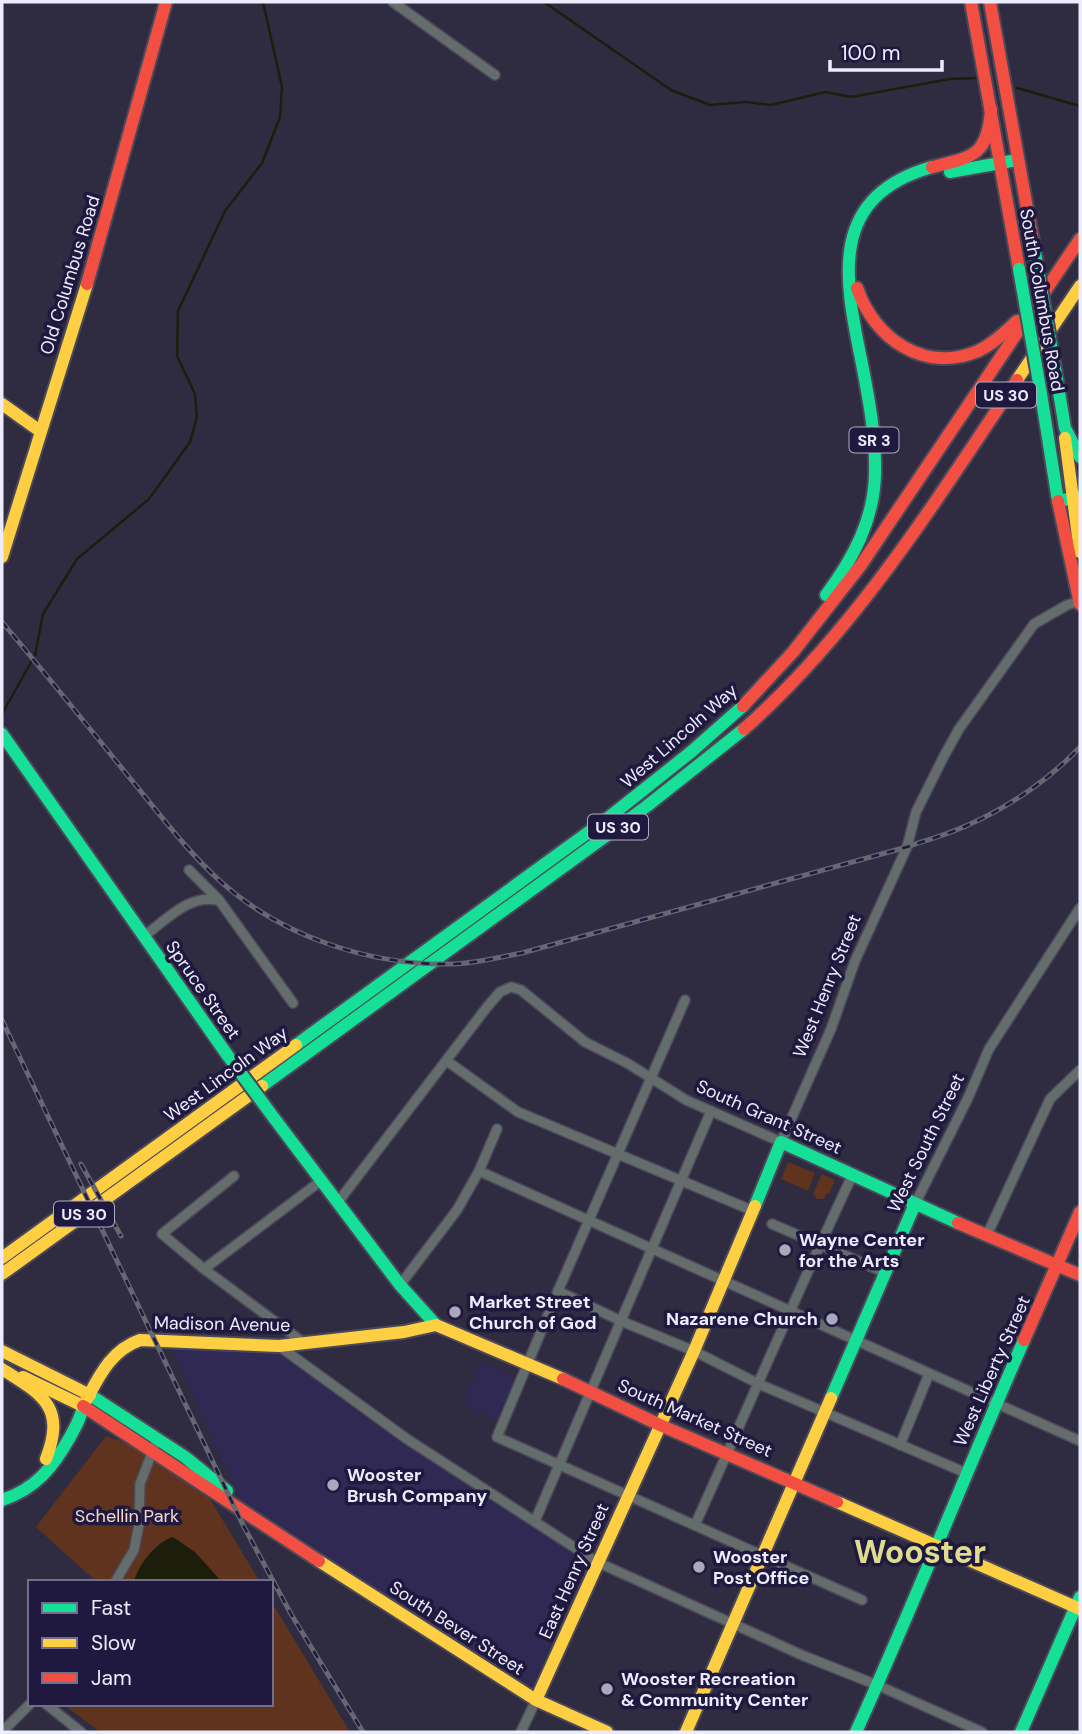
<svg xmlns="http://www.w3.org/2000/svg" width="1082" height="1734" font-family="'DM Sans',sans-serif">
<style>
.built{fill:#2f2953}
.green{fill:#5f331d}
.water{fill:#1d1d0c}
.lines{fill:none;stroke-linecap:round;stroke-linejoin:round}
.stream{stroke:#1d1d0c;stroke-width:2.5}
.street-casing{stroke:#4b4959;stroke-width:12}
.fast-casing{stroke:#4b4959;stroke-width:16}
.slow-casing{stroke:#4b4959;stroke-width:16}
.jam-casing{stroke:#4b4959;stroke-width:16}
.street{stroke:#656c6c;stroke-width:9}
.fast{stroke:#16e098;stroke-width:12}
.slow{stroke:#ffcf43;stroke-width:12}
.jam{stroke:#f24e42;stroke-width:12}
.rail-casing{stroke:#666871;stroke-width:5}
.rail{stroke:#1f193f;stroke-width:2.5;stroke-dasharray:8;stroke-linecap:butt}
.fast-bridge-casing{stroke:#4b4959;stroke-width:16;stroke-linecap:butt}
.fast-bridge{stroke:#16e098;stroke-width:12}
.poi-dot{fill:#aaa9bb;stroke:#1f193f;stroke-width:2.5}
.labels{text-anchor:middle;dominant-baseline:central;stroke-width:7;stroke-linejoin:round;paint-order:stroke}
.shield{fill:#1f193f;stroke:#afadc3;stroke-width:2}
.shield-label{font-size:16px;font-weight:bold;fill:#edecfc}
.street-label{font-size:18px;fill:#edecfc;stroke:#1f193f}
.poi-label{font-size:18px;font-weight:bold;fill:#edecfc;stroke:#1f193f;text-anchor:start}
.park-label{font-size:18px;fill:#f6d8c9;stroke:#1f193f}
.town-label{font-size:32px;font-weight:bold;fill:#dedc8e;stroke:#1f193f}
</style>
<rect width="100%" height="100%" fill="#2f2c41"/>
<g class="built">
<polygon points="172,1347 281,1349 584,1561 533,1687 245,1510"/>
<polygon points="481,1363 511,1375 515,1384 499,1421 463,1405"/>
</g>
<g class="green">
<polygon points="788,1162 815,1173 808,1191 781,1179"/>
<polygon points="822,1174 835,1180 829,1194 827,1193 824,1199 817,1199 813,1193"/>
<polygon points="106,1436 152,1452 210,1499 260,1582 97,1582 36,1527"/>
<polygon points="271,1601 350,1732 100,1732 63,1704 271,1704"/>
</g>
<path class="water" d="M 173,1537 L 195,1552 L 222,1582 L 134,1582 C 137,1566 157,1541 173,1537 Z"/>
<g class="lines">
<g class="stream">
<polyline points="544,2 671,90 710,105 746,102 771,105 825,92 851,97 950,79 979,78"/>
<polyline points="1017,88 1080,106"/>
<polyline points="2,714 35,655 43,614 77,559 149,499 190,442 197,417 195,394 177,356 178,311 225,211 262,163 280,117 282,87 263,2"/>
</g>
<defs>
<g id="street">
<polyline points="393,2 495,75"/>
<polyline points="189,870 219,900 293,1003"/>
<path d="M 144,936 C 165,921 189,894 217,900"/>
<polyline points="685,1000 558,1291 497,1437 862,1600"/>
<polyline points="447,1061 518,1112 751,1210"/>
<polyline points="479,1171 1080,1441"/>
<polyline points="234,1176 162,1234 204,1269 304,1343"/>
<polyline points="338,1202 487,1007 500,992 511,987 521,990 585,1042 627,1063 686,1100 781,1142 831,1029 855,961 907,847 916,812 944,756 959,729 1034,624 1067,605 1080,601"/>
<polyline points="915,1204 968,1098 989,1049 1080,908"/>
<polyline points="772,1224 886,1273"/>
<polyline points="987,1235 1050,1099 1080,1070"/>
<polyline points="204,1269 322,1180"/>
<polyline points="400,1285 457,1210 479,1171 497,1129"/>
<polyline points="558,1291 621,1321 694,1351 759,1384 966,1473"/>
<polyline points="279,1346 407,1439 597,1562 804,1656 877,1685 982,1732"/>
<polyline points="900,1445 929,1374"/>
<polyline points="535,1521 711,1111"/>
<path d="M 695,1525 C 748,1408 798,1290 853,1174"/>
<polyline points="115,1582 134,1550 139,1525 140,1484 155,1445"/>
<polyline points="46,1704 81,1732"/>
<polyline points="2,1732 30,1704"/>
<polyline points="521,1732 536,1700"/>
</g>
<g id="fast">
<polyline points="950,172 1017,160"/>
<polyline points="1056,374 1065,428 1080,457"/>
<polyline points="1041,394 1058,501 1080,497"/>
<path d="M 826,595 C 853,559 874,520 875,474 C 876,437 869,400 862,364 C 845,281 826,197 932,167"/>
<polyline points="2,734 228,1056"/>
<polyline points="296,1045 608,818 691,752 743,706"/>
<polyline points="262,1086 647,806 744,729"/>
<polyline points="274,1118 400,1285 436,1325"/>
<polyline points="755,1206 781,1142 958,1223"/>
<polyline points="90,1395 185,1457 227,1491"/>
<polyline points="831,1398 915,1204"/>
<path d="M 2,1500 C 36,1489 53,1467 70,1437 C 76,1426 81,1418 83,1406"/>
<path d="M 856,1732 C 915,1602 967,1470 1024,1340"/>
<polyline points="1021,1732 1080,1597"/>
</g>
<g id="slow">
<polyline points="1017,380 1080,286"/>
<polyline points="2,404 40,431"/>
<polyline points="1065,438 1080,552"/>
<polyline points="2,557 87,284"/>
<polyline points="2,1258 296,1045"/>
<polyline points="2,1274 262,1086"/>
<polyline points="2,1351 90,1395"/>
<path d="M 2,1369 C 43,1395 66,1407 46,1459"/>
<path d="M 23,1377 L 83,1406 C 98,1379 109,1351 140,1340 L 279,1346 L 404,1332 L 436,1325 L 563,1379"/>
<polyline points="837,1502 1080,1609"/>
<polyline points="319,1561 536,1700 607,1732"/>
<polyline points="536,1700 694,1351 755,1206"/>
<polyline points="686,1732 831,1398"/>
</g>
<g id="jam">
<polyline points="971,2 1019,269"/>
<polyline points="990,2 1034,247"/>
<path d="M 932,167 C 973,157 988,156 991,109"/>
<polyline points="87,284 166,2"/>
<path d="M 857,288 C 874,338 924,374 978,351 C 993,344 1005,332 1017,321"/>
<polyline points="1058,501 1080,604"/>
<polyline points="743,706 793,652 861,565 1080,239"/>
<path d="M 744,729 C 855,631 935,502 1017,380"/>
<polyline points="958,1223 1080,1275"/>
<polyline points="1024,1340 1080,1212"/>
<polyline points="563,1379 660,1425 837,1502"/>
<polyline points="83,1406 319,1561"/>
</g>
</defs>
<use href="#street" class="street-casing"/>
<use href="#fast" class="fast-casing"/>
<use href="#slow" class="slow-casing"/>
<use href="#jam" class="jam-casing"/>
<use href="#street" class="street"/>
<use href="#fast" class="fast"/>
<use href="#slow" class="slow"/>
<use href="#jam" class="jam"/>
<defs>
<g id="rail">
<path d="M 2,622 C 45,673 87,725 129,777 C 158,812 186,850 220,881 C 282,937 371,966 454,964 C 477,963 500,957 522,953 L 907,847 C 927,840 949,834 968,825 C 1009,807 1050,779 1080,747"/>
<polyline points="2,1020 243,1525 291,1614 363,1732"/>
<polyline points="81,1164 121,1236"/>
</g>
</defs>
<use href="#rail" class="rail-casing"/>
<use href="#rail" class="rail"/>
<defs>
<g id="fast-bridge">
<polyline points="1034,247 1056,374"/>
<polyline points="1019,269 1041,394"/>
<polyline points="228,1056 274,1118"/>
</g>
</defs>
<use href="#fast-bridge" class="fast-bridge-casing"/>
<use href="#fast-bridge" class="fast-bridge"/>
</g>
<g class="poi-dot">
<circle cx="785" cy="1250" r="7"/>
<circle cx="455" cy="1312" r="7"/>
<circle cx="832" cy="1319" r="7"/>
<circle cx="333" cy="1485" r="7"/>
<circle cx="699" cy="1567" r="7"/>
<circle cx="607" cy="1689" r="7"/>
</g>
<g class="labels">
<g class="shield">
<rect x="976" y="382.5" width="60" height="25" rx="5"/>
<rect x="849.5" y="427.5" width="49" height="25" rx="5"/>
<rect x="588" y="814.5" width="60" height="25" rx="5"/>
<rect x="54" y="1201.5" width="60" height="25" rx="5"/>
</g>
<g class="shield-label">
<text x="1006" y="395">US 30</text>
<text x="874" y="440">SR 3</text>
<text x="618" y="827">US 30</text>
<text x="84" y="1214">US 30</text>
</g>
<g class="street-label">
<text transform="translate(70 275) rotate(-73)">Old Columbus Road</text>
<text transform="translate(1042 300) rotate(80)">South Columbus Road</text>
<text transform="translate(679 736) rotate(-41)">West Lincoln Way</text>
<text transform="translate(827 986) rotate(-68)">West Henry Street</text>
<text transform="translate(203 990) rotate(55)">Spruce Street</text>
<text transform="translate(226 1074) rotate(-36)">West Lincoln Way</text>
<text transform="translate(769 1117) rotate(24)">South Grant Street</text>
<text transform="translate(926 1143) rotate(-64)">West South Street</text>
<text transform="translate(222 1324) rotate(1)">Madison Avenue</text>
<text transform="translate(992 1371) rotate(-66)">West Liberty Street</text>
<text transform="translate(695 1418) rotate(24)">South Market Street</text>
<text transform="translate(574 1571) rotate(-66)">East Henry Street</text>
<text transform="translate(457 1628) rotate(33)">South Bever Street</text>
</g>
<g class="poi-label">
<text x="799" y="1240">Wayne Center<tspan x="799" dy="21">for the Arts</tspan></text>
<text x="469" y="1302">Market Street<tspan x="469" dy="21">Church of God</tspan></text>
<text x="818" y="1319" text-anchor="end">Nazarene Church</text>
<text x="347" y="1475">Wooster<tspan x="347" dy="21">Brush Company</tspan></text>
<text x="713" y="1557">Wooster<tspan x="713" dy="21">Post Office</tspan></text>
<text x="621" y="1679">Wooster Recreation<tspan x="621" dy="21">&amp; Community Center</tspan></text>
</g>
<g class="park-label">
<text x="127" y="1516">Schellin Park</text>
</g>
<g class="town-label">
<text x="920" y="1552">Wooster</text>
</g>
</g>
<rect width="1082" height="1734" fill="none" stroke="#edecfc" stroke-width="7"/>
<rect x="28" y="1580" width="245" height="126" fill="#1f193f" stroke="#716d8b" stroke-width="2"/>
<rect x="42" y="1603" width="35" height="10" fill="#16e098" stroke="#716d8b" stroke-width="2"/>
<text x="91" y="1615" font-size="21" fill="#edecfc">Fast</text>
<rect x="42" y="1638" width="35" height="10" fill="#ffcf43" stroke="#716d8b" stroke-width="2"/>
<text x="91" y="1650" font-size="21" fill="#edecfc">Slow</text>
<rect x="42" y="1673" width="35" height="10" fill="#f24e42" stroke="#716d8b" stroke-width="2"/>
<text x="91" y="1685" font-size="21" fill="#edecfc">Jam</text>
<path d="M830 60v10h112v-10" fill="none" stroke="#edecfc" stroke-width="3.5"/>
<text x="841" y="60" font-size="21" fill="#edecfc" stroke="#1f193f" stroke-width="5" paint-order="stroke">100 m</text>
</svg>
